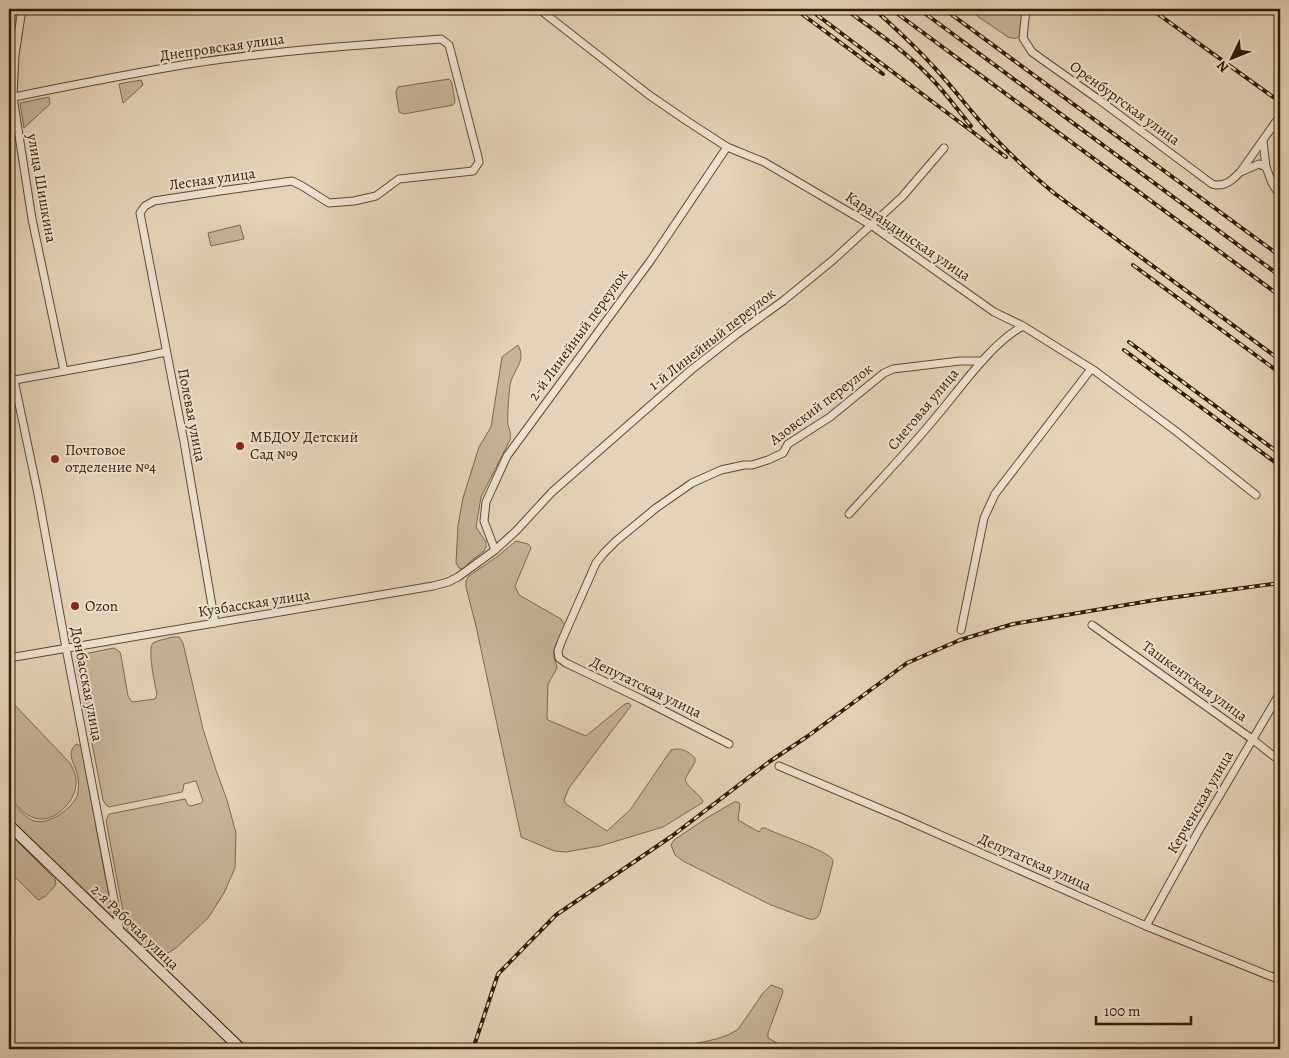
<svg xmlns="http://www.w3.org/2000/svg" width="1289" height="1058" font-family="Alegreya,serif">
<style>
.green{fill:#c6b499;stroke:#7c684d}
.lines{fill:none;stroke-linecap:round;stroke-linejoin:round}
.street-casing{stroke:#5e4a2f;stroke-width:9}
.secondary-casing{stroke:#311c01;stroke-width:12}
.street{stroke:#ede2d1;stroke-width:7}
.secondary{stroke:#ede2d1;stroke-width:10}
.rail-casing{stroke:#311c01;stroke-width:4}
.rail{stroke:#ede2d1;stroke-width:2;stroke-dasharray:5.5;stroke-linecap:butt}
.poi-dot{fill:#8f2418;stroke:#ede2d1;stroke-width:2}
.labels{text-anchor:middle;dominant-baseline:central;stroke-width:4;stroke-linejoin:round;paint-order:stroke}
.street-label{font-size:15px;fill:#311c01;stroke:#ede2d1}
.poi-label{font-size:15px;fill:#311c01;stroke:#ede2d1;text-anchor:start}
</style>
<rect width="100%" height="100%" fill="#e4d3b8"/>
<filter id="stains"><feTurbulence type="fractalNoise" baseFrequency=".004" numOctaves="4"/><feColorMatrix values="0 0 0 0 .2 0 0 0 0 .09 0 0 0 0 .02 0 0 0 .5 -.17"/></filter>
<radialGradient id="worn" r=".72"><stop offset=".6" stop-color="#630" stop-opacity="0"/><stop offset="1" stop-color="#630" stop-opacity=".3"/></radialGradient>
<g class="green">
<path d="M 967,9 L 1023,9 L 1020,35 C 1016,40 1013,38 1008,37 Z"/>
<polygon points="449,79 451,81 452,84 455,102 453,105 404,114 399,112 396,93 396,91 398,87"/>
<polygon points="141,80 143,85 123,103 119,84"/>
<polygon points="49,97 50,104 24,128 20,103"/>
<polygon points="240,225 244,239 211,246 208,233"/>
<path d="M 518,345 C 527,362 513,369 510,385 C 509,393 507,418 508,425 C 510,431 511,433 510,440 L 481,497 L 476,527 L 486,542 L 486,547 L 484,551 L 472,560 L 463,569 L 459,568 L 456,563 L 458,525 L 463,498 L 479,447 L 491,427 L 502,357 Z"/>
<path d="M 516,541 L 528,544 L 531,548 L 515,586 L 519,595 L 561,619 L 565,625 C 562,635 552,646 554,656 C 554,661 557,664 557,668 L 548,684 L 547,718 L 548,720 L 586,736 L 625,704 L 629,703 L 631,706 L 598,749 L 569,788 L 564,800 L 566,804 L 607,831 L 630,810 L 671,750 C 680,747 688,751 695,758 L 695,762 L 685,779 C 688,789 698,792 703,801 L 702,803 L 663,827 L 600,846 L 566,852 L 554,851 L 521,837 L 521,836 L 476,626 L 466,587 L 466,581 L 469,576 L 498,556 Z"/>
<path d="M 172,637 L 179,637 L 183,643 L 203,729 L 216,770 L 227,800 L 236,833 L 235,868 L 224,893 L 208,918 L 176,948 L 166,954 L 154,955 L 130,933 L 126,927 L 106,821 L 109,814 L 185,799 L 188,805 L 191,806 L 201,803 L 203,801 L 196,781 L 195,781 L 184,784 L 183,790 L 182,792 L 109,807 L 106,805 L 103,800 L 76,661 L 79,655 L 114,648 L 120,652 L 121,656 L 128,696 L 132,702 L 155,699 L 157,694 C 155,685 147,649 153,643 C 158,640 167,639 172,637 Z"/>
<path d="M 9,699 L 70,763 C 74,771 77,776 76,785 C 74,804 51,826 32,817 C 23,814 15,803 9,796 Z"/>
<path d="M 76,744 L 81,746 L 113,918 L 9,818 L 9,799 C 16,806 23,816 32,820 C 46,827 71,810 77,796 C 79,790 79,779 77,773 C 74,762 66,754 76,744 Z"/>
<path d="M 734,802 L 738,802 L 740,804 L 738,820 L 759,832 L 762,828 L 765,828 C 776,834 828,851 832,859 C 833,860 833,861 833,862 L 820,913 C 817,918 816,920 809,919 L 771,905 L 683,861 L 675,855 L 671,845 L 674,840 L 705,819 Z"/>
<path d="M 9,833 L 55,879 L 56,884 C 52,890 45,898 38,900 L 9,871 Z"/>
<path d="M 771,985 L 782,989 L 783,992 L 768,1033 L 768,1038 L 788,1049 L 655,1049 C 676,1046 725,1042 739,1028 L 763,993 Z"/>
</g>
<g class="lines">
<defs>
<g id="street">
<polyline points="22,9 15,55 13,97 32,219 64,371"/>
<polyline points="539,9 649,95 687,121 727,147 764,162 871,225 994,312 1023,326 1095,371 1177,432 1256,495"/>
<path d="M 1026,9 L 1023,38 L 1032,52 L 1043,60 L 1098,99 L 1212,184 C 1224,188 1233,180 1241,171 L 1280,116"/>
<path d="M 9,98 C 68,86 128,74 188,64 C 272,51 357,45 441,39 L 449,45 L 478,157 L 479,162 L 473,171 L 399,179 L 376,196 L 354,201 L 329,203 L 302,186 L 292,181 L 213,192 L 154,201 L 145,206 L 140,213 L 184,442 L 215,623"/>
<polyline points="1263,141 1266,167"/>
<polyline points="1243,171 1259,164 1266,167 1272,183 1280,196"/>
<polyline points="14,380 38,494 66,648 120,931"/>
<polyline points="9,381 137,358 166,352"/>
<path d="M 849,514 C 878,482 908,451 936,417 C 960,389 990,344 1023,326"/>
<polyline points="495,550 484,521 486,502 507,456 651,260 727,147"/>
<polyline points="1092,625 1252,739 1280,761"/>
<polyline points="961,630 984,518 995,494 1091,369"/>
<polyline points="9,658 433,586 448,582 458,577 495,550 516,531 552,492 691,370 737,334 783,301 833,260 902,197 944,148"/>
<polyline points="729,744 641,699 566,663 559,658 558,651 562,640 596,563 604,553 616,541 656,508 692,483 721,470 744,465 752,465 768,460 783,453 788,444 830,417 884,373 893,369 960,361 982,361"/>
<polyline points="779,766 902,818 1146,926 1280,980"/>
<polyline points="1146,926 1198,832 1280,693"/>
</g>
<polyline id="secondary" points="9,825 241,1049"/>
</defs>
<use href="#street" class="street-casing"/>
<use href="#secondary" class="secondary-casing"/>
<use href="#street" class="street"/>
<use href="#secondary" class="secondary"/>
<defs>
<g id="rail">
<polyline points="795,9 883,74"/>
<polyline points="809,9 1006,157"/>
<path d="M 845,9 C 874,30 904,50 929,76 C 944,91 957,109 971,126"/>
<path d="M 874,9 C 894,27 914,45 932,65 C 951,85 968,108 987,129 C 1007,152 1030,173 1054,193 L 1280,360"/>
<polyline points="891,9 1280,296"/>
<polyline points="919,9 1280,276"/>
<polyline points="944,9 1280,256"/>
<polyline points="1151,9 1280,102"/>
<polyline points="1133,265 1280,373"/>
<polyline points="1129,342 1280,454"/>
<polyline points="1124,350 1280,466"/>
<polyline points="473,1049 498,974 556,915 672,836 769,762 808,736 907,663 960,640 1013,624 1155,600 1280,583"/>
</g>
</defs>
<use href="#rail" class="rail-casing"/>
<use href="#rail" class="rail"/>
</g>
<g class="poi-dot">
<circle cx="240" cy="446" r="5"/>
<circle cx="55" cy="459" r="5"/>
<circle cx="75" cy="606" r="5"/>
</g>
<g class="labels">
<g class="street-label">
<text transform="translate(222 47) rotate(-8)">Днепровская улица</text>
<text transform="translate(1125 103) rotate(36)">Оренбургская улица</text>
<text transform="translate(212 179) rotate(-8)">Лесная улица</text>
<text transform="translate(42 188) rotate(80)">улица Шишкина</text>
<text transform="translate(908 236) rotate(34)">Карагандинская улица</text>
<text transform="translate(578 335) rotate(-54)">2-й Линейный переулок</text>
<text transform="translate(712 339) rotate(-38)">1-й Линейный переулок</text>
<text transform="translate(821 404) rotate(-37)">Азовский переулок</text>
<text transform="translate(923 409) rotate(-50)">Снеговая улица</text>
<text transform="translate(192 415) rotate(79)">Полевая улица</text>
<text transform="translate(254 603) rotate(-9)">Кузбасская улица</text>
<text transform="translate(1195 681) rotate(36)">Ташкентская улица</text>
<text transform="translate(87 684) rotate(79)">Донбасская улица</text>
<text transform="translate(646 687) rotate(26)">Депутатская улица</text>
<text transform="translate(1200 802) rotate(-60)">Керченская улица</text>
<text transform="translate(1035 862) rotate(24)">Депутатская улица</text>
<text transform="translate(135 927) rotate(44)">2-я Рабочая улица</text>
</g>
<g class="poi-label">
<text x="250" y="437">МБДОУ Детский<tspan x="250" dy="17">Сад №9</tspan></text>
<text x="65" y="450">Почтовое<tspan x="65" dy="17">отделение №4</tspan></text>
<text x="85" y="606">Ozon</text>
</g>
</g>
<rect width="1289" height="1058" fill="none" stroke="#e4d3b8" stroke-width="30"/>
<rect x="10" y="10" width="1269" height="1038" fill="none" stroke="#311c01" stroke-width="2.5"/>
<rect x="15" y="15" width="1259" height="1028" fill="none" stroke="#311c01"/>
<g transform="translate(1232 58) rotate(227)" stroke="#ede2d1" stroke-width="4" paint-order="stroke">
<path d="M0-4L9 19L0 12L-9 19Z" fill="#311c01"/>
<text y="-8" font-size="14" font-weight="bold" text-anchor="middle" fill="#311c01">N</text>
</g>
<path d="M1096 1016v8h95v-8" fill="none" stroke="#311c01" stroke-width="2.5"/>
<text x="1104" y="1016" font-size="15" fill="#311c01" stroke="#ede2d1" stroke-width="4" paint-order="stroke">100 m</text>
<rect width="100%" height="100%" filter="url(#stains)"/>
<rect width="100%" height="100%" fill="url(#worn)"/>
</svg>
